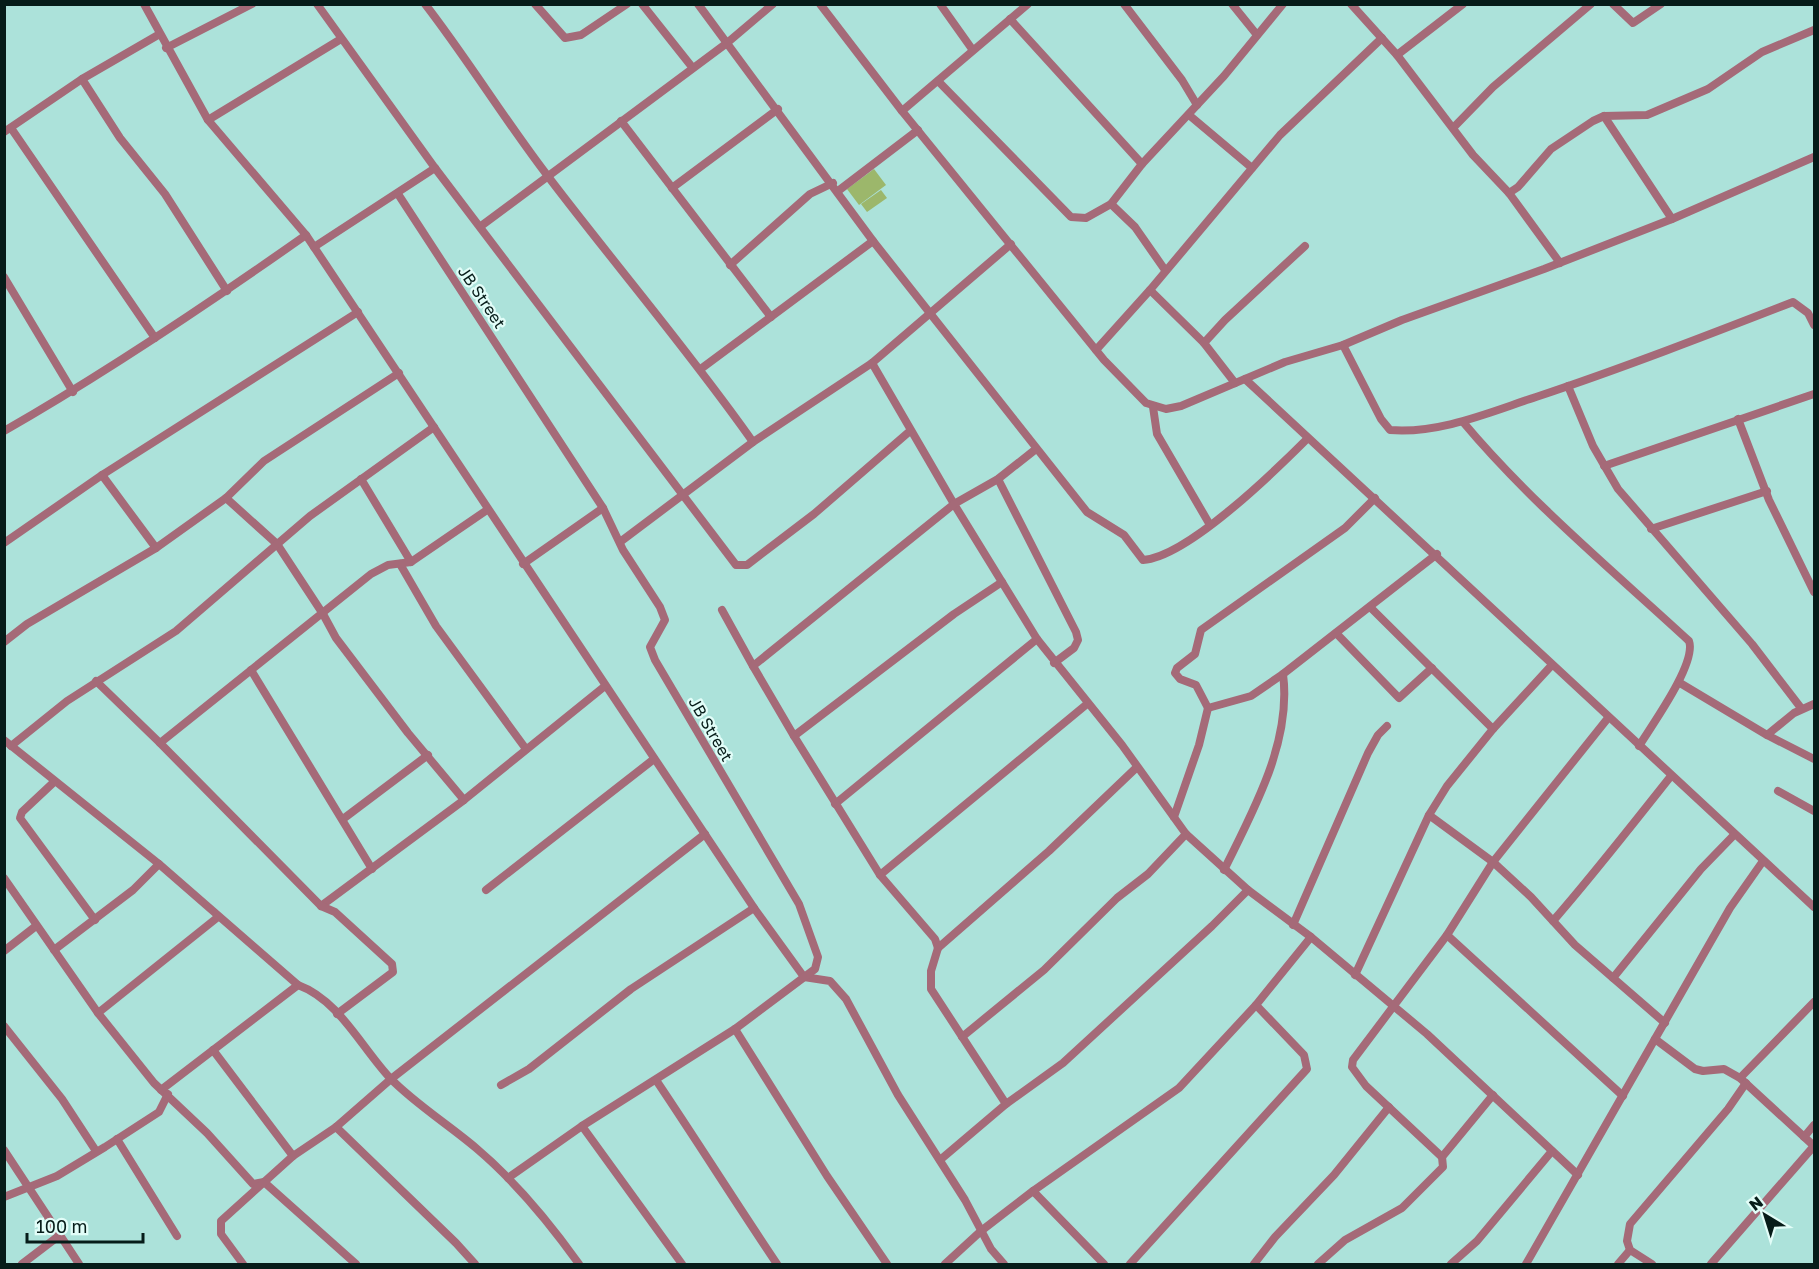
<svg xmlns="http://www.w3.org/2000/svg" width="1819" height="1269" font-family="'Golos Text',sans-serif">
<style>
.grass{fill:#9cb76b}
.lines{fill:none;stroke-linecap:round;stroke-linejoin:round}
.minor{stroke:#a56a78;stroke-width:8}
.labels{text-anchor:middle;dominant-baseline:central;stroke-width:4.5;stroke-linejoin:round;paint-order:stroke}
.street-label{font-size:16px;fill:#061c19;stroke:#e2fdf8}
</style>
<rect width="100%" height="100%" fill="#ace2da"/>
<g class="grass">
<polygon points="874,169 886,185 859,205 847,189"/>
<polygon points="881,190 887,198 867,212 861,204"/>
</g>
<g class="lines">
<g class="minor">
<polyline points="144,4 208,120 306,235 754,908 804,977 830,981 846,999 898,1095 965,1200 991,1249 1004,1264"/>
<polyline points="317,4 435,168 736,565 747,565 814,514 910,431"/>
<path d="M 425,4 C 469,61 506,122 550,179 C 617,267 689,351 753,442"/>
<polyline points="535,4 565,38 581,35 627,4"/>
<polyline points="642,4 692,67"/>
<path d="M 698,4 L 873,241 L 1087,512 L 1124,535 L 1143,560 C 1187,557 1275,471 1307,439"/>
<polyline points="820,4 902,111 1104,360 1146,403 1166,409 1181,406 1285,362 1343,345 1402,320 1544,269 1672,219 1814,157"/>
<polyline points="940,4 972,49"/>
<polyline points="1124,4 1182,80 1197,105"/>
<polyline points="1232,4 1257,35"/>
<polyline points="1351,4 1397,55 1473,155 1509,193 1560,263"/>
<polyline points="1613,4 1633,23 1661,4"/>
<polyline points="1010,19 1142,164"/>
<polyline points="166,48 252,4"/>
<polyline points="1397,55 1463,4"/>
<polyline points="82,79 120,138 165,194 227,291"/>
<polyline points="938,81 1071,217 1086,218 1111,204 1142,164 1224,76 1283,4"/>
<polyline points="902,111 1028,4"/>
<polyline points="1189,115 1252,168"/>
<polyline points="1604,116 1672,219"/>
<polyline points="208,120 341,39"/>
<polyline points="621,121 771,317"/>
<polyline points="1454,127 1493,87 1591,4"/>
<polyline points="11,128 155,338"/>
<polyline points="4,132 82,79 158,35"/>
<polyline points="672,188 778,109"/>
<polyline points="838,191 918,130"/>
<polyline points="1509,193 1518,187 1551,149 1593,121 1604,116 1647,115 1708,89 1762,52 1814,30"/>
<polyline points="398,194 603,508 623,550 660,607 665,620 650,647 655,660 799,904 818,957 815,969 735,1029 582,1126 508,1178"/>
<polyline points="1111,204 1135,227 1165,270"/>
<polyline points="481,226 727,43 773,4"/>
<polyline points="314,247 435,168"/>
<polyline points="730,265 810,194 833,183"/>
<polyline points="4,277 73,392"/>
<polyline points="1150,290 1204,343"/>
<path d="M 1343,345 L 1381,419 L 1390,430 C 1440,434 1490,412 1536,397 C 1623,368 1708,335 1793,302 L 1808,313 L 1814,325"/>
<polyline points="1096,350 1150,290 1280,135 1382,38"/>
<polyline points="872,363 954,504 1037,639 1122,745 1186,834 1248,890 1311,937 1427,1034 1578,1175"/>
<polyline points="702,368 873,241"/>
<polyline points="1245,379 1814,907"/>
<polyline points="1235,383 1204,343 1225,320 1305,246"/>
<polyline points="1568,386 1593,446 1618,489 1752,644 1801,708"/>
<polyline points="1153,407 1157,434 1210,525"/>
<polyline points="1738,419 1769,500 1814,592"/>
<path d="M 1463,422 C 1530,502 1612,570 1689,641 C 1697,663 1652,725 1639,746"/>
<path d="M 4,431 C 109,371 208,304 306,235"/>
<polyline points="1604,466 1814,394"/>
<polyline points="102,475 156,548"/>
<polyline points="361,479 411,562"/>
<polyline points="998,479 1076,632 1078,640 1074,648 1054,663"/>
<polyline points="226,498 277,544 323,614 336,638 408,733 464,800"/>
<polyline points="1651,529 1767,491"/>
<polyline points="620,542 753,442 872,363 1011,244"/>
<polyline points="4,543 102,475 358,312"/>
<polyline points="400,564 436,626 526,749"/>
<polyline points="523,564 603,508"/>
<polyline points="1370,607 1493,729"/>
<polyline points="722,610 753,666"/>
<polyline points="1336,633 1399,698 1432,668"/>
<polyline points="4,642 27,624 156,548 226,498 264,461 399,373"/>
<polyline points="251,670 372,869"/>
<polyline points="1283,674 1251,696 1208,708 1196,685 1180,679 1175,673 1177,668 1195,654 1201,630 1345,528 1375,498"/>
<polyline points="96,681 160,743"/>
<polyline points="1680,683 1767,735 1814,759"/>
<polyline points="1767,735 1794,713 1814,704"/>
<polyline points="794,736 954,614 1002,582"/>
<path d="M 4,740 L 159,864 L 298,985 C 339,1000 361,1047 390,1078 C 414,1103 449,1125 476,1148 C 515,1181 549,1222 579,1264"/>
<polyline points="11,746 67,701 176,631 310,516 434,427"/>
<polyline points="54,782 22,812 20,818 95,920"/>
<polyline points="1778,791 1814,811"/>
<polyline points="835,804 1037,639"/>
<polyline points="1429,815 1493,862 1531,897 1575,945 1665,1023"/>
<polyline points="1174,817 1199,745 1208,708"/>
<polyline points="343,819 428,755"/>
<path d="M 1224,870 C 1253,811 1292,742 1283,674 L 1437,554"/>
<polyline points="880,875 1087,704"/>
<polyline points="4,878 98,1013 154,1083 207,1133 253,1184 264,1182 356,1264"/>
<polyline points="486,890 654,759"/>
<polyline points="321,906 464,800 605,686"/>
<path d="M 1553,921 C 1594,874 1632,825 1671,776"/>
<polyline points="1293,925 1368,753 1378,735 1387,726"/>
<polyline points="1447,935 1623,1096"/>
<polyline points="938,948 1049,851 1136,768"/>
<polyline points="54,950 133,890 159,864"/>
<polyline points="4,951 36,926"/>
<polyline points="1355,975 1429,815 1447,786 1493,729 1551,666"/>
<polyline points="1613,978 1701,869 1734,835"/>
<polyline points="98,1013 218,917"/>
<polyline points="337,1014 393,972 392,964 335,912 321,906 160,743 371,574 388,565 411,562 487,510"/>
<polyline points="4,1026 62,1099 96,1151"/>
<polyline points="735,1029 827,1176 887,1264"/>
<polyline points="962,1037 1044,970 1117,898 1148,874 1186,834"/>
<polyline points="1655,1039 1695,1069 1703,1071 1724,1069 1740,1078 1814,1146"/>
<polyline points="213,1050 293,1156"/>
<polyline points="1740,1078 1814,1002"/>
<path d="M 656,1080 C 697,1141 736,1203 777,1264"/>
<polyline points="501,1085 529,1069 631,989 754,908"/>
<polyline points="161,1090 298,985"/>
<polyline points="1006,1104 931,989 931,971 938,948 935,939 880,875 794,736 753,666 954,504 998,479 1036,449"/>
<polyline points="582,1126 682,1264"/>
<polyline points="336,1127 456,1243 475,1264"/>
<polyline points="1804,1137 1814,1125"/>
<polyline points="117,1139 177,1236"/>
<polyline points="4,1150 79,1264"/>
<polyline points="1442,1157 1493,1095"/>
<polyline points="940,1160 1006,1104 1063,1063 1212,926 1248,890"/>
<polyline points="1033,1191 1104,1264"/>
<polyline points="4,1197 57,1176 105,1147 159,1112 168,1094"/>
<polyline points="22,1264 60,1235"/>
<polyline points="243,1264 221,1234 221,1221 293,1156 336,1127 391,1079 705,834"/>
<polyline points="945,1264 981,1231 1033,1191 1179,1088 1256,1005"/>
<polyline points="1130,1264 1307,1069 1304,1055 1256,1005 1311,937"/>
<polyline points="1254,1264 1275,1237 1334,1175 1389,1107"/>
<polyline points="1318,1264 1345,1240 1402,1208 1443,1167 1442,1157 1366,1086 1352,1067 1353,1060 1447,935 1493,862 1608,718"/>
<polyline points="1451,1264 1477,1241 1552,1151"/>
<polyline points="1526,1264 1730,908 1763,861"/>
<polyline points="1618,1264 1630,1250"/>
<polyline points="1652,1264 1630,1250 1627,1241 1630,1224 1728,1109 1746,1083"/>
<polyline points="1711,1264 1814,1146"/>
</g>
</g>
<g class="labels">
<g class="street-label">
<text transform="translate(482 297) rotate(56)">JB Street</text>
<text transform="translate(711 729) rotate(60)">JB Street</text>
</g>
</g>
<rect width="1819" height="1269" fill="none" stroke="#061c19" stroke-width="12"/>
<g transform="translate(1765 1215) rotate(322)" stroke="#e2fdf8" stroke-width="4.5" paint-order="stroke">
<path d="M0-4.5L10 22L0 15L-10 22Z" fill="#061c19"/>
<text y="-9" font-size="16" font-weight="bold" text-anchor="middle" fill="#061c19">N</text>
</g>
<path d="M27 1233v9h116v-9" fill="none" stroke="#061c19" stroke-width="3"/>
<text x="36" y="1233" font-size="18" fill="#061c19" stroke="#e2fdf8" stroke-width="4.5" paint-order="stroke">100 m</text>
</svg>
